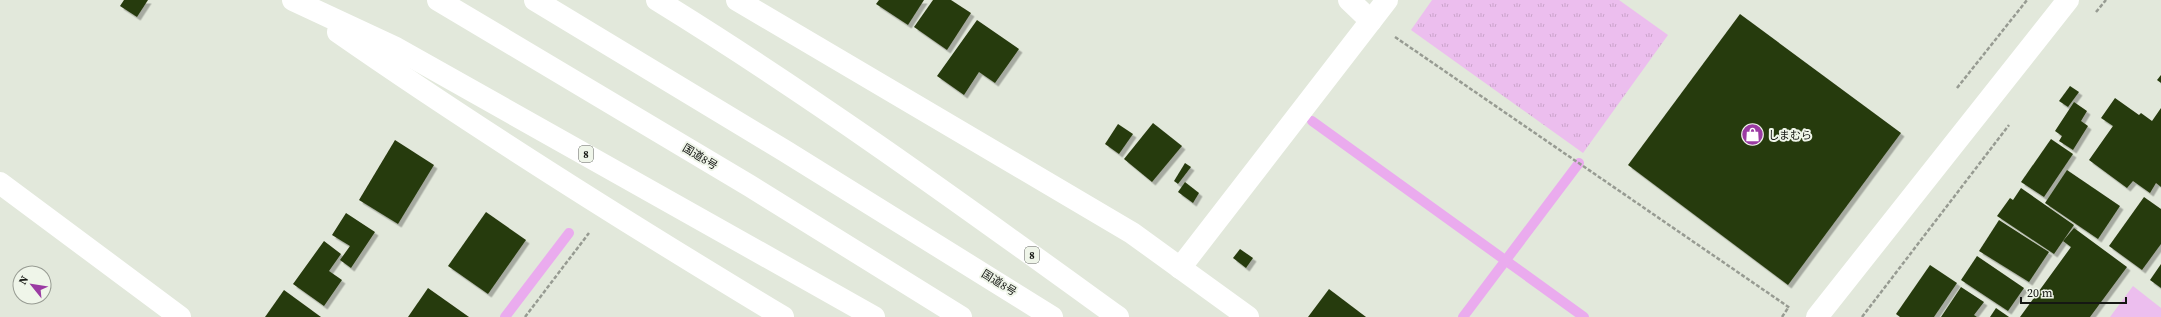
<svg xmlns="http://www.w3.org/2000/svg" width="2161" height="317" font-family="'Source Serif 4','Noto Sans JP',serif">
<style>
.grass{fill:url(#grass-tufts)}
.green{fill:#ecbeee}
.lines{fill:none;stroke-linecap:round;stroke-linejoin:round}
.stream{stroke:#eaabee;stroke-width:10}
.building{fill:#283a10;filter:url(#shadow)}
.path{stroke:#979b92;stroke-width:2.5;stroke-dasharray:4 2;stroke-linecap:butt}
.street{stroke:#fff;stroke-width:22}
.secondary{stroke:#fff;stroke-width:22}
.highway{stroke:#fff;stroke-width:22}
.labels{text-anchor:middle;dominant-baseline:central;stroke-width:4;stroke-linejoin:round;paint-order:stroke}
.shield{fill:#eff5e9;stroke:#565a53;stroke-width:1}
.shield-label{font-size:10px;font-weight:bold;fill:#151713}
.poi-label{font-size:11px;fill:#151713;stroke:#eff5e9;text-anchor:start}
.street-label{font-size:11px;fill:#151713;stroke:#eff5e9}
</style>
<defs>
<pattern id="grass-tufts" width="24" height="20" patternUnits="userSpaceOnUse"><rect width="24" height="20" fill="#ecbeee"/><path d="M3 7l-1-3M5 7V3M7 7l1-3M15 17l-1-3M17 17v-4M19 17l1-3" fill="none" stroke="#caa3cb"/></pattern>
<filter id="shadow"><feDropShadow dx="3.5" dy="3.5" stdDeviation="0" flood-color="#0004"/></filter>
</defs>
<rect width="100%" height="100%" fill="#e2e8db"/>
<polygon class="grass" points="1432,0 1619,0 1668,35 1583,153 1411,30"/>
<polygon class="green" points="2133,286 2161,308 2161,317 2110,317"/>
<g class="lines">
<g class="stream">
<polyline points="1312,121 1584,317"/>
<polyline points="505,317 569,233"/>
<polyline points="1463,317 1579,163"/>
</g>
</g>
<g class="building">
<polygon points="124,0 148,0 137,17 120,6"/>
<polygon points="879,0 924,0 908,25 876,4"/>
<polygon points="933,0 951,0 971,13 947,50 914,27"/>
<polygon points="1740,14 1901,133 1788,285 1628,165"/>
<polygon points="977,20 1019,49 995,83 979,72 964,95 937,76"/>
<polygon points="2161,75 2161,83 2157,80"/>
<polygon points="2070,86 2079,92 2068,107 2059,101"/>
<polygon points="2115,98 2139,115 2141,113 2152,121 2161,108 2161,187 2156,183 2150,193 2133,181 2127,188 2089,160 2113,126 2101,118"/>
<polygon points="2074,102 2087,111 2081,121 2088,126 2073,150 2059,141 2062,136 2055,131"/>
<polygon points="1153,123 1182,146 1152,182 1124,159"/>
<polygon points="1118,124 1133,134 1119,154 1105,144"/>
<polygon points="2051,139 2073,154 2044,197 2021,182"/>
<polygon points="395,140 434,165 398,224 359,200"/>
<polygon points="1185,163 1191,167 1178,184 1174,181"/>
<polygon points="2067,170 2120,206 2098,239 2045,203"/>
<polygon points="1185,182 1199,193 1193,203 1178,192"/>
<polygon points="2021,188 2074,225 2054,254 1997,216 2010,198 2013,200"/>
<polygon points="2144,197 2161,209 2161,244 2142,270 2109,246"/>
<polygon points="486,212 526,240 488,294 448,266"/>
<polygon points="346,213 375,232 351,268 340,260 350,246 332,235"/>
<polygon points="1999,220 2049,252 2029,282 1979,251"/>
<polygon points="2074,228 2127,267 2090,317 2020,317 2071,247 2063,241"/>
<polygon points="324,241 341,254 329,271 342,280 324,306 293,284"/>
<polygon points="1240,249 1253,258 1246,268 1233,258"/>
<polygon points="1977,256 2024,288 2008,311 1961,280"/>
<polygon points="2161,264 2161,288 2150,280"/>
<polygon points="1930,265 1957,283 1934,317 1900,317 1896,314"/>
<polygon points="1961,287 1984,302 1974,315 1977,317 1941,317"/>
<polygon points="428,288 469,317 408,317"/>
<polygon points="1329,289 1366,317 1308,317"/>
<polygon points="284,290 321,317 265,317"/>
<polygon points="1996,308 2009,317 1990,317"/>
</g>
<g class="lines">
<g class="path">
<polyline points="2096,12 2106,0"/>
<polyline points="1395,37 1790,308"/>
<polyline points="1957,88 2027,0"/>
<polyline points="525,317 589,233"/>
<polyline points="1782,317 1788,308"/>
<polyline points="1862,317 2009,125"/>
</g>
<g class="street">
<polyline points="1349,0 1371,21"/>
<polyline points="0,183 180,317"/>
<polyline points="1180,268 1387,0"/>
</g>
<polyline class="secondary" points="1817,317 2068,0"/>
<g class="highway">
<polyline points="293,0 396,48 874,317"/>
<polyline points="438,0 750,186 961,317"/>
<polyline points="535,0 785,151 1052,317"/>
<path d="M 657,0 C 816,98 967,208 1118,317"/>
<polyline points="737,0 1132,233 1248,317"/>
<path d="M 338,32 C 483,133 632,226 783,317"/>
</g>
</g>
<defs>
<symbol id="shop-disc" viewBox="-11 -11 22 22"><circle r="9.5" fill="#9b3ba3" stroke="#eff5e9"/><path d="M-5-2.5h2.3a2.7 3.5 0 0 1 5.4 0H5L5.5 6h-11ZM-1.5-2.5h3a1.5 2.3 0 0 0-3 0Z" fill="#fff"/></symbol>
</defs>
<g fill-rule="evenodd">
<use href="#shop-disc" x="1740" y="122" width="25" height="25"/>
</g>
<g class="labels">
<g class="shield">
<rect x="579" y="146" width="14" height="16" rx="3"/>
<rect x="1025" y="247" width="14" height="16" rx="3"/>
</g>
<g class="shield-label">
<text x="586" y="154">8</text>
<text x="1032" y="255">8</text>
</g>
<g class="poi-label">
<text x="1768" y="135">しまむら</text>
</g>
<g class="street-label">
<text transform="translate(700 157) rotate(31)">国道8号</text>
<text transform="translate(999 283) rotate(32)">国道8号</text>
</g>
</g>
<g transform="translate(32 285) rotate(300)"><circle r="19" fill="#eff5e9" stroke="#989c93"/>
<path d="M0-3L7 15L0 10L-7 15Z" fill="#9b3ba3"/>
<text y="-6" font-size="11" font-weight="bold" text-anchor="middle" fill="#151713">N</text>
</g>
<path d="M2021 297v6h105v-6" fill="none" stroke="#151713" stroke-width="2"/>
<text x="2027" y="297" font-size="12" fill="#151713" stroke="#eff5e9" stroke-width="3" paint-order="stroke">20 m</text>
</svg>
